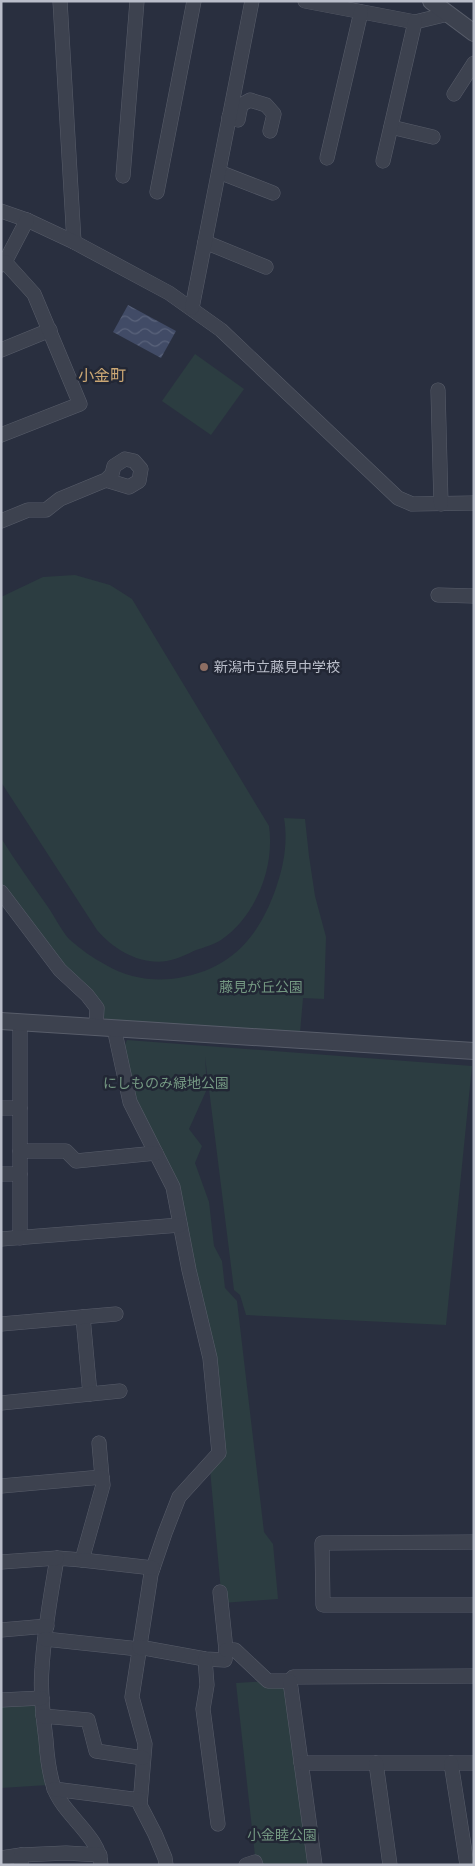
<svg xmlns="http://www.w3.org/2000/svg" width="475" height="1866" font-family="Rubik,'Noto Sans JP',sans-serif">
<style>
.park{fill:#2c3d41}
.water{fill:url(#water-waves)}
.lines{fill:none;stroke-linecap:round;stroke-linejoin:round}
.minor-casing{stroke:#585d6a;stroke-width:15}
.tertiary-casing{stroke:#585d6a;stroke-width:18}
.minor{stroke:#3d424f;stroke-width:14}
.tertiary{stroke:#3d424f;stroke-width:16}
.education-dot{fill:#8d6e63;stroke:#222735;stroke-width:2}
.labels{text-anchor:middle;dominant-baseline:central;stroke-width:5;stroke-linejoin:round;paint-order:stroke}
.poi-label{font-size:14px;fill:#babeca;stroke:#222735;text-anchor:start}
.park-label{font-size:14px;fill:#749882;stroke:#222735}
.quarter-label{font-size:16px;fill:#cba774;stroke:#222735}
</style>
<defs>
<pattern id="water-waves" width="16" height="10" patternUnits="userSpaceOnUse" patternTransform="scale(1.25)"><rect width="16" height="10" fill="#414b66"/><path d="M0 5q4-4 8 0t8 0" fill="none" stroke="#5a637b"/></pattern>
</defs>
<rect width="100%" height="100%" fill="#292f3f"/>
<g class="park">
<polygon points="195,354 244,389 211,435 162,401"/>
<path d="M 75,575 L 110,585 L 132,599 L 269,826 C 275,867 256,916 221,940 C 213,945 205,947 196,950 C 187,954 178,959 167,961 C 140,965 114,950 97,930 L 1,782 L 1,597 L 43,577 Z"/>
<path d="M 284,818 L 305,819 L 309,856 L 315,896 L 326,937 L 324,999 L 303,998 L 300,1033 L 114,1023 L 102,1017 L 97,997 L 64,968 L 1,884 L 1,838 C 16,862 32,884 48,907 C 55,917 61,930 69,939 C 80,949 93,958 106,965 C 126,977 149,981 171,979 C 228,972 258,940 276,888 C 284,865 288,842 284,818 Z"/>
<polygon points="127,1040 472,1066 446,1325 246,1315 240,1295 234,1290 205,1057 207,1089 189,1129 202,1146 195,1163 209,1202 214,1246 222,1261 225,1288 237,1301 264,1532 273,1544 278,1599 222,1603 210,1469 219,1453 210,1358 173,1187 130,1102 120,1055"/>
<polygon points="268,1681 290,1681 315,1863 299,1865 256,1865 236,1683"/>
<polygon points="37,1703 48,1785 1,1788 1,1704"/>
</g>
<polygon class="water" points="128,305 176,331 161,358 113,332"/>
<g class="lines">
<defs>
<g id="minor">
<polyline points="60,1 74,242"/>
<polyline points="305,1 415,22 448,14"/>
<polyline points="454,94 474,63"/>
<polyline points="229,117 238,120 241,105 250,100 266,105 274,114 270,131"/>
<polyline points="391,127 433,137"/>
<polyline points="327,158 361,12"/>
<polyline points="383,161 415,22"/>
<polyline points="219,172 273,193"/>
<polyline points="123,176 137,1"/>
<polyline points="157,192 194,1"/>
<polyline points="1,211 27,220 74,242 169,293 221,330 398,498 412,504 474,503"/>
<polyline points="205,242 266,267"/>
<polyline points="1,265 5,262 27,220"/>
<polyline points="192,308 252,1"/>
<polyline points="1,350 50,330"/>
<polyline points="438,390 441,504"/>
<polyline points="1,435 80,404 34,294 5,262"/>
<polyline points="1,521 28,510 46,510 60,499 106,480 112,474 114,466 125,459 134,461 141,469 139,481 129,487 106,480"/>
<polyline points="438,595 474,596"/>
<polyline points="1,892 60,970 87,995 97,1008 96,1027"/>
<polyline points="114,1028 130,1102 173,1187 189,1270 210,1358 219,1453 179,1497 165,1533 151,1574 132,1697 145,1744 140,1805 155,1834 165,1858 166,1865"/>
<polyline points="1,1108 20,1108"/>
<polyline points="20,1151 66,1151 76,1161 156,1153"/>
<polyline points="1,1174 20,1174"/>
<polyline points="20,1238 20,1023"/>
<polyline points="1,1239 180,1225"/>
<polyline points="83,1317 90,1394"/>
<polyline points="1,1324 116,1314"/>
<polyline points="1,1403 120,1391"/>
<polyline points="99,1443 102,1477"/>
<path d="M 1,1486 L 102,1477 L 103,1485 L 82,1560 L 57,1558 C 51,1595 44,1631 42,1668 C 40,1691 43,1716 46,1740 C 47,1756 49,1773 54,1788 C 63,1815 100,1836 101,1865"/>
<polyline points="474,1542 322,1543 323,1605 474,1605"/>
<polyline points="82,1560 153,1568"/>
<polyline points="1,1562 57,1558"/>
<polyline points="1,1630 47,1626"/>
<polyline points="45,1639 139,1649"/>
<polyline points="139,1647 205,1659 225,1660 226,1650 220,1592"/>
<polyline points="226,1650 235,1650 268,1681 290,1681 293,1677 474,1676"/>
<polyline points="205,1659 207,1685 203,1709 218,1824"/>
<polyline points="290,1681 315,1865"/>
<polyline points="1,1700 42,1698"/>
<polyline points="43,1716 88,1720 96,1751 143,1758"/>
<polyline points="301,1763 474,1763"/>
<polyline points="376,1763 390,1865"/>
<polyline points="451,1763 467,1865"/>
<polyline points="54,1789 140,1800"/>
<polyline points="1,1858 21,1855"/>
<polyline points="21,1865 21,1855 66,1853 100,1855"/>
<polyline points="246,1865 255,1862 256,1865"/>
</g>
<g id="tertiary">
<polyline points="431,1 474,33"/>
<polyline points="1,1021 474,1051"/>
</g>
</defs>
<use href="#minor" class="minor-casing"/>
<use href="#tertiary" class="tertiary-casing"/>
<use href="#minor" class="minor"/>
<use href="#tertiary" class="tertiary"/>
</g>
<circle class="education-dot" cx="204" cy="667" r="5"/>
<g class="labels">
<g class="poi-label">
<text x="214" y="667">新潟市立藤見中学校</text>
</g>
<g class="park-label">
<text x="261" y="987">藤見が丘公園</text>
<text x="166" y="1083">にしものみ緑地公園</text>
<text x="282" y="1835">小金睦公園</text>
</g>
<g class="quarter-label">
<text x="102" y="375">小金町</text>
</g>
</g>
<rect width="475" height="1866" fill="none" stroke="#babeca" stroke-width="5"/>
</svg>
